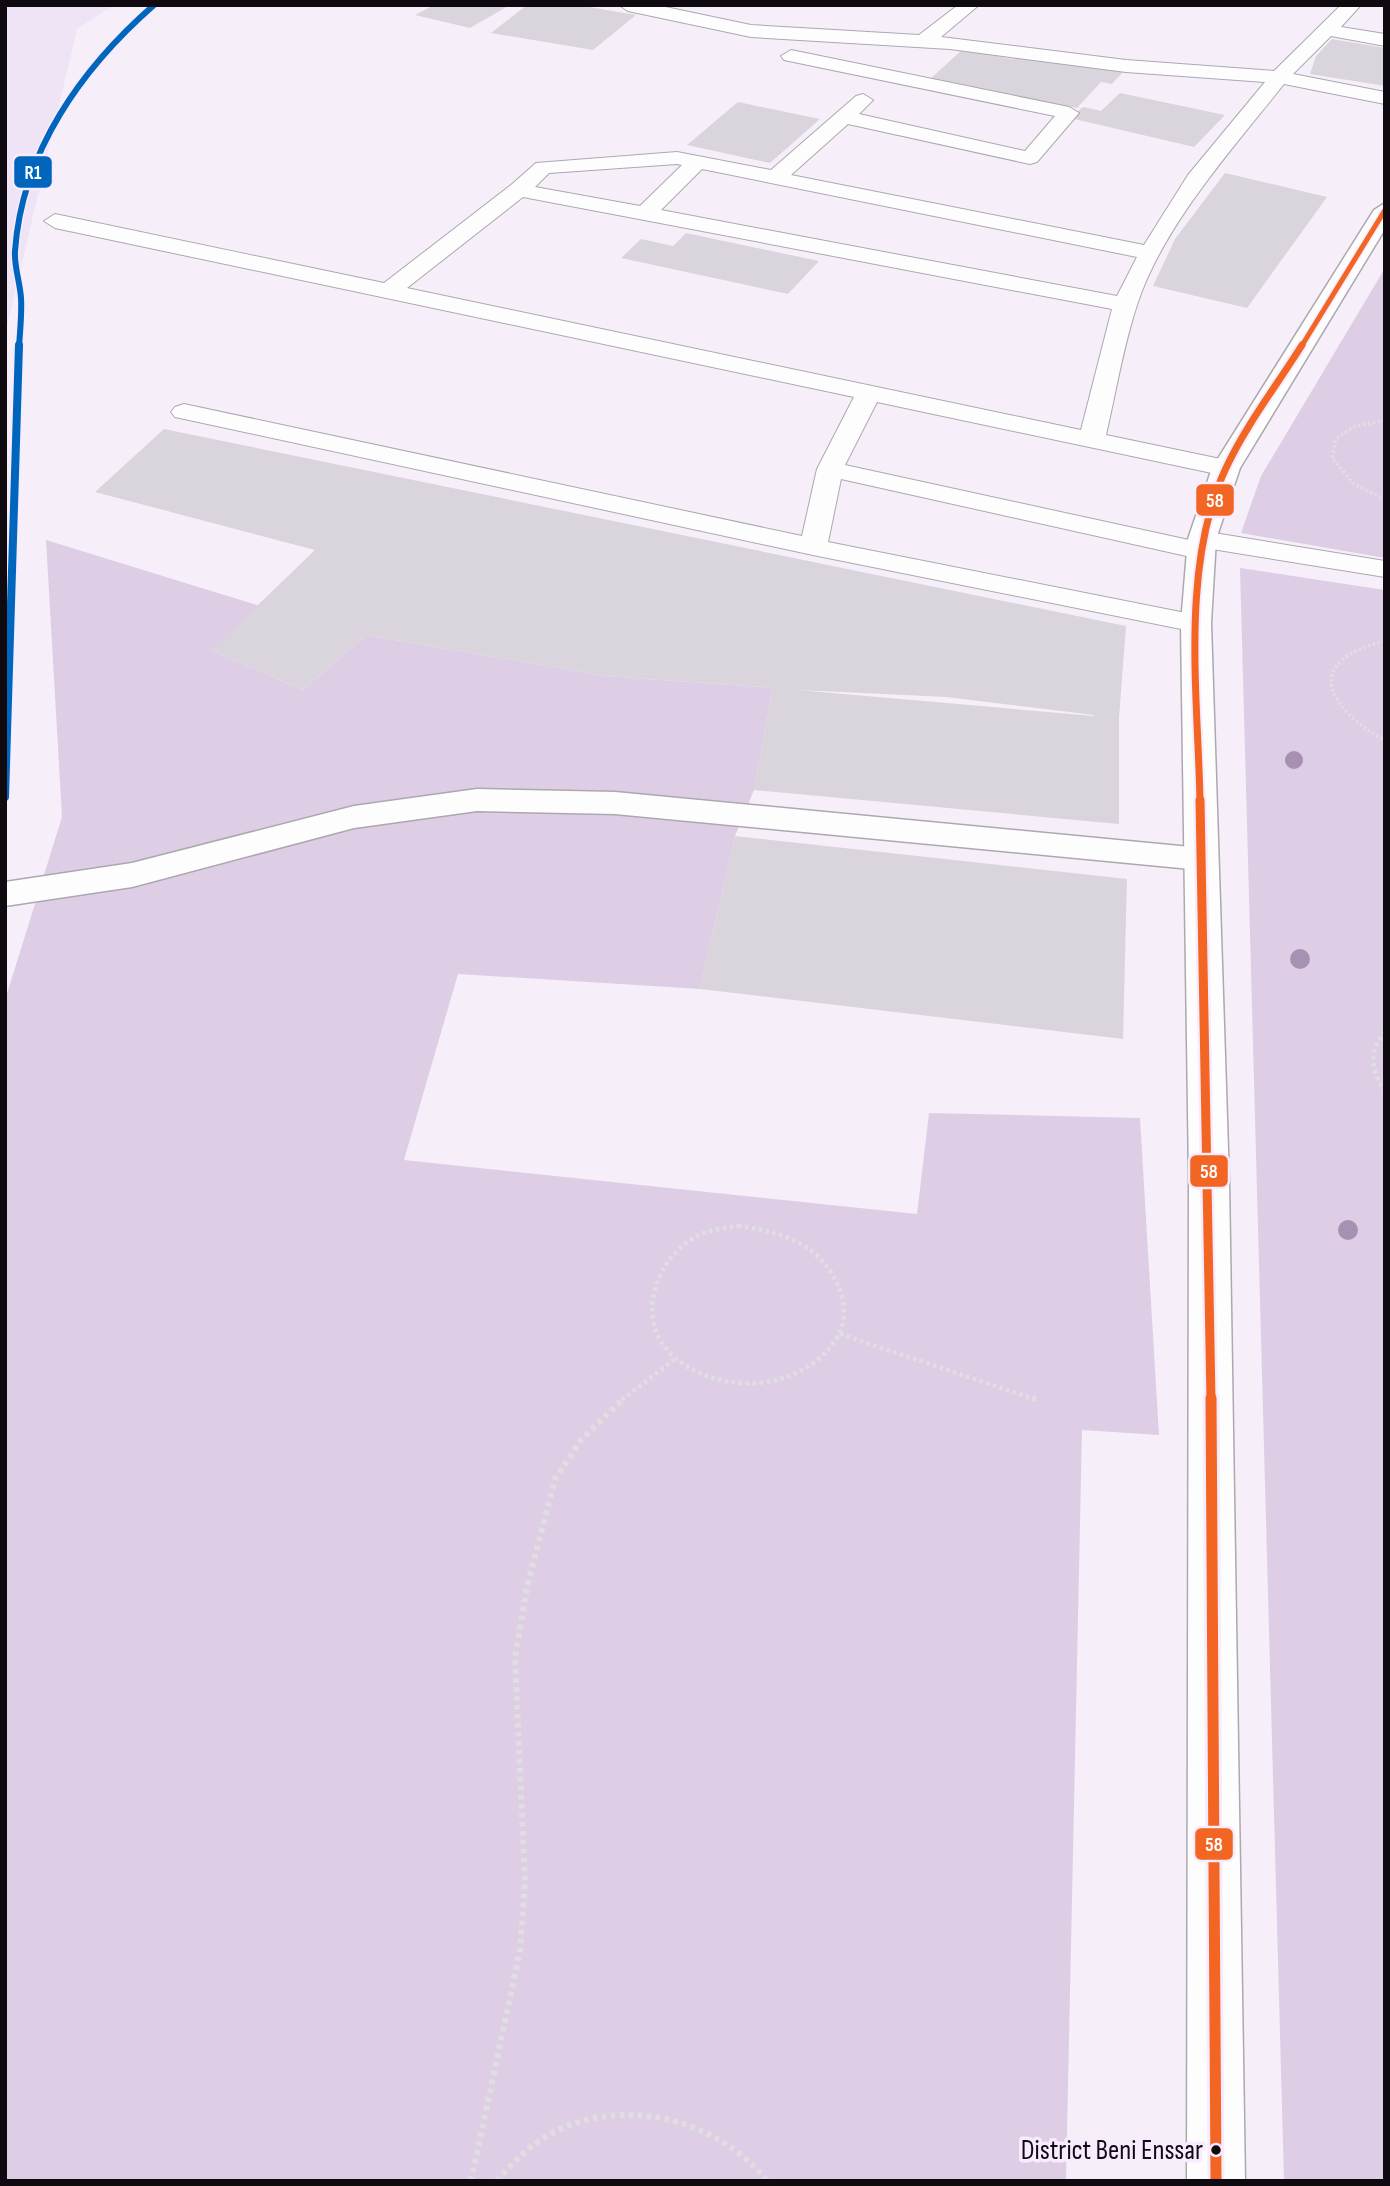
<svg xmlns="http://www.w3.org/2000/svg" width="1390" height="2186" font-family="'Sofia Sans Condensed',sans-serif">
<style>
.built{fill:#efe4f5}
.green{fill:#ddcee6}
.building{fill:#dad5dc;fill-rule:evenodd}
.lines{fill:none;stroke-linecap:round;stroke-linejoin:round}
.service-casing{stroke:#aca8af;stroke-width:2}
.minor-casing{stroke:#aca8af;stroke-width:3}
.tertiary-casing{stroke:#aca8af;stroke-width:3}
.path-far2{stroke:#e0dee1;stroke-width:3.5;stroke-dasharray:2.5 2.5;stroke-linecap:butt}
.path-far1{stroke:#e0dee1;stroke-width:4.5;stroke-dasharray:3.5 3.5;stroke-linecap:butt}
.path{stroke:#e0dee1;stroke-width:6;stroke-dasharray:4.5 4.5;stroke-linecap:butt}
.service{fill:#fefdfe;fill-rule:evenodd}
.minor{fill:#fefdfe;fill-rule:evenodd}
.tertiary{fill:#fefdfe;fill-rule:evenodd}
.rail-casing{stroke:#c1bfc3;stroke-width:6}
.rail{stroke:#f7ebfd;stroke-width:4.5;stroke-dasharray:12;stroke-linecap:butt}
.bus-1-far3-casing{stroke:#f7ebfd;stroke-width:8}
.bus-1-far2-casing{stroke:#f7ebfd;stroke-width:11}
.bus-1-far1-casing{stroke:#f7ebfd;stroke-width:14}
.bus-1-casing{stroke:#f7ebfd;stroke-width:17}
.bus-1-far3{stroke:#f26522;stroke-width:5}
.bus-1-far2{stroke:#f26522;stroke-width:7}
.bus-1-far1{stroke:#f26522;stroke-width:9}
.bus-1{stroke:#f26522;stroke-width:11}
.rail-1-far1-casing{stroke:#f7ebfd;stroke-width:9}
.rail-1-casing{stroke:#f7ebfd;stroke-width:12}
.rail-1-far1{stroke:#0065bd;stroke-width:6}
.rail-1{stroke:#0065bd;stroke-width:8}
.tree{fill:#a791b2}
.bus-dot{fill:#0e0a10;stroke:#f7ebfd;stroke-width:2.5}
.labels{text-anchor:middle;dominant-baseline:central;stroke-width:7;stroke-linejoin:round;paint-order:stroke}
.near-bus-label{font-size:28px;fill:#0e0a10;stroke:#f7ebfd;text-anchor:end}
.line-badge{stroke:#f7ebfd;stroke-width:2.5}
.badge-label{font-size:19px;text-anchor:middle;font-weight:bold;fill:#fff}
</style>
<rect width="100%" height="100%" fill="#f6eff9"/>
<polygon class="built" points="5,5 114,5 77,29 5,335"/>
<g class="green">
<polygon points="1385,268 1385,558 1241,533 1261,476"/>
<polygon points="46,540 260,606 211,650 303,690 366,635 605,676 773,688 754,790 735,836 700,989 458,974 404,1160 917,1214 929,1113 1140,1118 1159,1435 1082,1430 1066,2181 5,2181 5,1000 62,817"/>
<polygon points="1240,568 1385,590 1385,2181 1284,2181"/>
</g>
<g class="building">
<polygon points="434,5 510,5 470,28 415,15"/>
<polygon points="527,5 578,5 636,15 593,50 491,33"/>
<polygon points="1332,39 1385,48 1385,86 1310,74 1316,56"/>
<polygon points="963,49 1012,59 1018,53 1123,72 1112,84 1101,82 1077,108 930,79"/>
<polygon points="1120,93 1225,115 1194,147 1070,118 1083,107 1101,111"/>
<polygon points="738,102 820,119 770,163 687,145"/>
<polygon points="1225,173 1327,197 1247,308 1153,286 1175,239"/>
<polygon points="686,233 819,261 788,294 621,258 641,239 673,246"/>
<path d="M 164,429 L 1126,626 L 1119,718 L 1119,824 L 754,790 L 773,688 L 605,676 L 366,635 L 303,690 L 211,650 L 315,550 L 95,492 ZM 798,690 L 946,697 L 1094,715 L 1094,716 Z"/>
<polygon points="735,836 1127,879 1123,1039 700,989"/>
</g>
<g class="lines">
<defs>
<path id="service" d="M 619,5 L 656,5 L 751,25 L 919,35 L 958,5 L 979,5 L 941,37 L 1126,60 L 1274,71 L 1341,5 L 1361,5 L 1341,27 L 1385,34 L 1385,46 L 1331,36 L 1293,74 L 1385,92 L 1385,104 L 1284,84 C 1233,148 1162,227 1137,305 C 1123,347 1116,392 1106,435 L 1235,462 L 1239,468 L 1235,474 L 1226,476 L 877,402 L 845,465 L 1189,540 L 1192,533 L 1202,531 L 1385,561 L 1385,577 L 1212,549 L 1210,557 L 1200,559 L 841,479 L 828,542 L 1206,617 L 1210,623 L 1206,629 L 1196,632 L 813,555 L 175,417 L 171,412 L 175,407 L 184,404 L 802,536 L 817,469 L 854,397 L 55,228 L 44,221 L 55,214 L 384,283 L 511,185 L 536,163 L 677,152 L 771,170 L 856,96 L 863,94 L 873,100 L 859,114 L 1025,151 L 1055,116 L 784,60 L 781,56 L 791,50 L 1069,107 L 1079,113 L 1037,162 L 1030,164 L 848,124 L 791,175 L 1144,245 L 1188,175 L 1265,82 L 1126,72 L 950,49 L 751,37 L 628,11 ZM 677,164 L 682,165 L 640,206 L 535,187 L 549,173 ZM 702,169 L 1137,257 L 1117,296 L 661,210 ZM 523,197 L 1112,309 L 1081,430 L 407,288 Z"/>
<polygon id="minor" points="477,789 615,792 1201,848 1213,851 1218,859 1213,867 1201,870 615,814 477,811 354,828 132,887 5,906 5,882 132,863 354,806"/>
<polygon id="tertiary" points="1385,203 1385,229 1240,468 1216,539 1211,623 1229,1180 1245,2181 1187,2181 1189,1180 1181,623 1188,539 1212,468 1374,210"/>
</defs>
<use href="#service" class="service-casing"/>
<use href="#minor" class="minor-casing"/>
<use href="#tertiary" class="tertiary-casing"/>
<g class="path-far2">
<polyline points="1385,420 1353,427 1336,439 1332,458 1354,484 1385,500"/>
<path d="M 1385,641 C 1301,661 1327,707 1385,741"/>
</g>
<g class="path-far1">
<path d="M 1385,1031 C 1369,1052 1370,1070 1385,1091"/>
<path d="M 738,1226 C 783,1232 822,1244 840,1290 C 845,1303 846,1323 838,1336 C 805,1393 715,1398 670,1353 C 635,1317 656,1258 697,1236 C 709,1230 724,1228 738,1226 Z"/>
<polyline points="840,1334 1037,1400"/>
<polyline points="622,1400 675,1359"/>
</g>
<g class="path">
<polyline points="1032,1398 1038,1400"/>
<polyline points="471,2181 520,1951 525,1882 515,1658 527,1587 555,1479 581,1440 624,1398"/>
<path d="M 497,2181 C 513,2162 531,2144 554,2132 C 625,2096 718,2119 767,2181"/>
</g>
<use href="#service" class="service"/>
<use href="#minor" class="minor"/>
<use href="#tertiary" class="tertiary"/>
<defs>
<polyline id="rail" points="5,666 11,642"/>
</defs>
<use href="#rail" class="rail-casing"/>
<use href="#rail" class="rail"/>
<defs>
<polyline id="bus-1-far3" points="1301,347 1385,210"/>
<path id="bus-1-far2" d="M 1200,801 C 1198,696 1180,566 1226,468 C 1246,425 1277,385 1302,345"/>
<polyline id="bus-1-far1" points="1200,800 1211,1400"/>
<polyline id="bus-1" points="1211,1398 1216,2181"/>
</defs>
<use href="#bus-1-far3" class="bus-1-far3-casing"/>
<use href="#bus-1-far2" class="bus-1-far2-casing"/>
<use href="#bus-1-far1" class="bus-1-far1-casing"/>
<use href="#bus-1" class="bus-1-casing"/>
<use href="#bus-1-far3" class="bus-1-far3"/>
<use href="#bus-1-far2" class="bus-1-far2"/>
<use href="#bus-1-far1" class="bus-1-far1"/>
<use href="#bus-1" class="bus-1"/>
<defs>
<path id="rail-1-far1" d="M 19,347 C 20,331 22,314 21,298 C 20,282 14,267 15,251 C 22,151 82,68 154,5"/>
<polyline id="rail-1" points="5,797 19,345"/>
</defs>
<use href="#rail-1-far1" class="rail-1-far1-casing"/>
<use href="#rail-1" class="rail-1-casing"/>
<use href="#rail-1-far1" class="rail-1-far1"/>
<use href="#rail-1" class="rail-1"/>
</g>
<g class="tree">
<circle cx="1294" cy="760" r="9"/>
<circle cx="1300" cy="959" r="10"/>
<circle cx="1348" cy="1230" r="10"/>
</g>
<circle class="bus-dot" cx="1216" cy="2150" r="6"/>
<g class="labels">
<g class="near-bus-label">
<text x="1203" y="2150">District Beni Enssar</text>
</g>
</g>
<g class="line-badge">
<rect x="13" y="155" width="40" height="34" rx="7" fill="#0065bd"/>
<rect x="1195" y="483" width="40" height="34" rx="7" fill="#f26522"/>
<rect x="1189" y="1154" width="40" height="34" rx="7" fill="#f26522"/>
<rect x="1194" y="1827" width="40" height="34" rx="7" fill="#f26522"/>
</g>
<g class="badge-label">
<text x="33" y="179">R1</text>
<text x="1215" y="507">58</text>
<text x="1209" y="1178">58</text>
<text x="1214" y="1851">58</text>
</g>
<rect width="1390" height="2186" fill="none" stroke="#0e0a10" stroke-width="14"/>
</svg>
